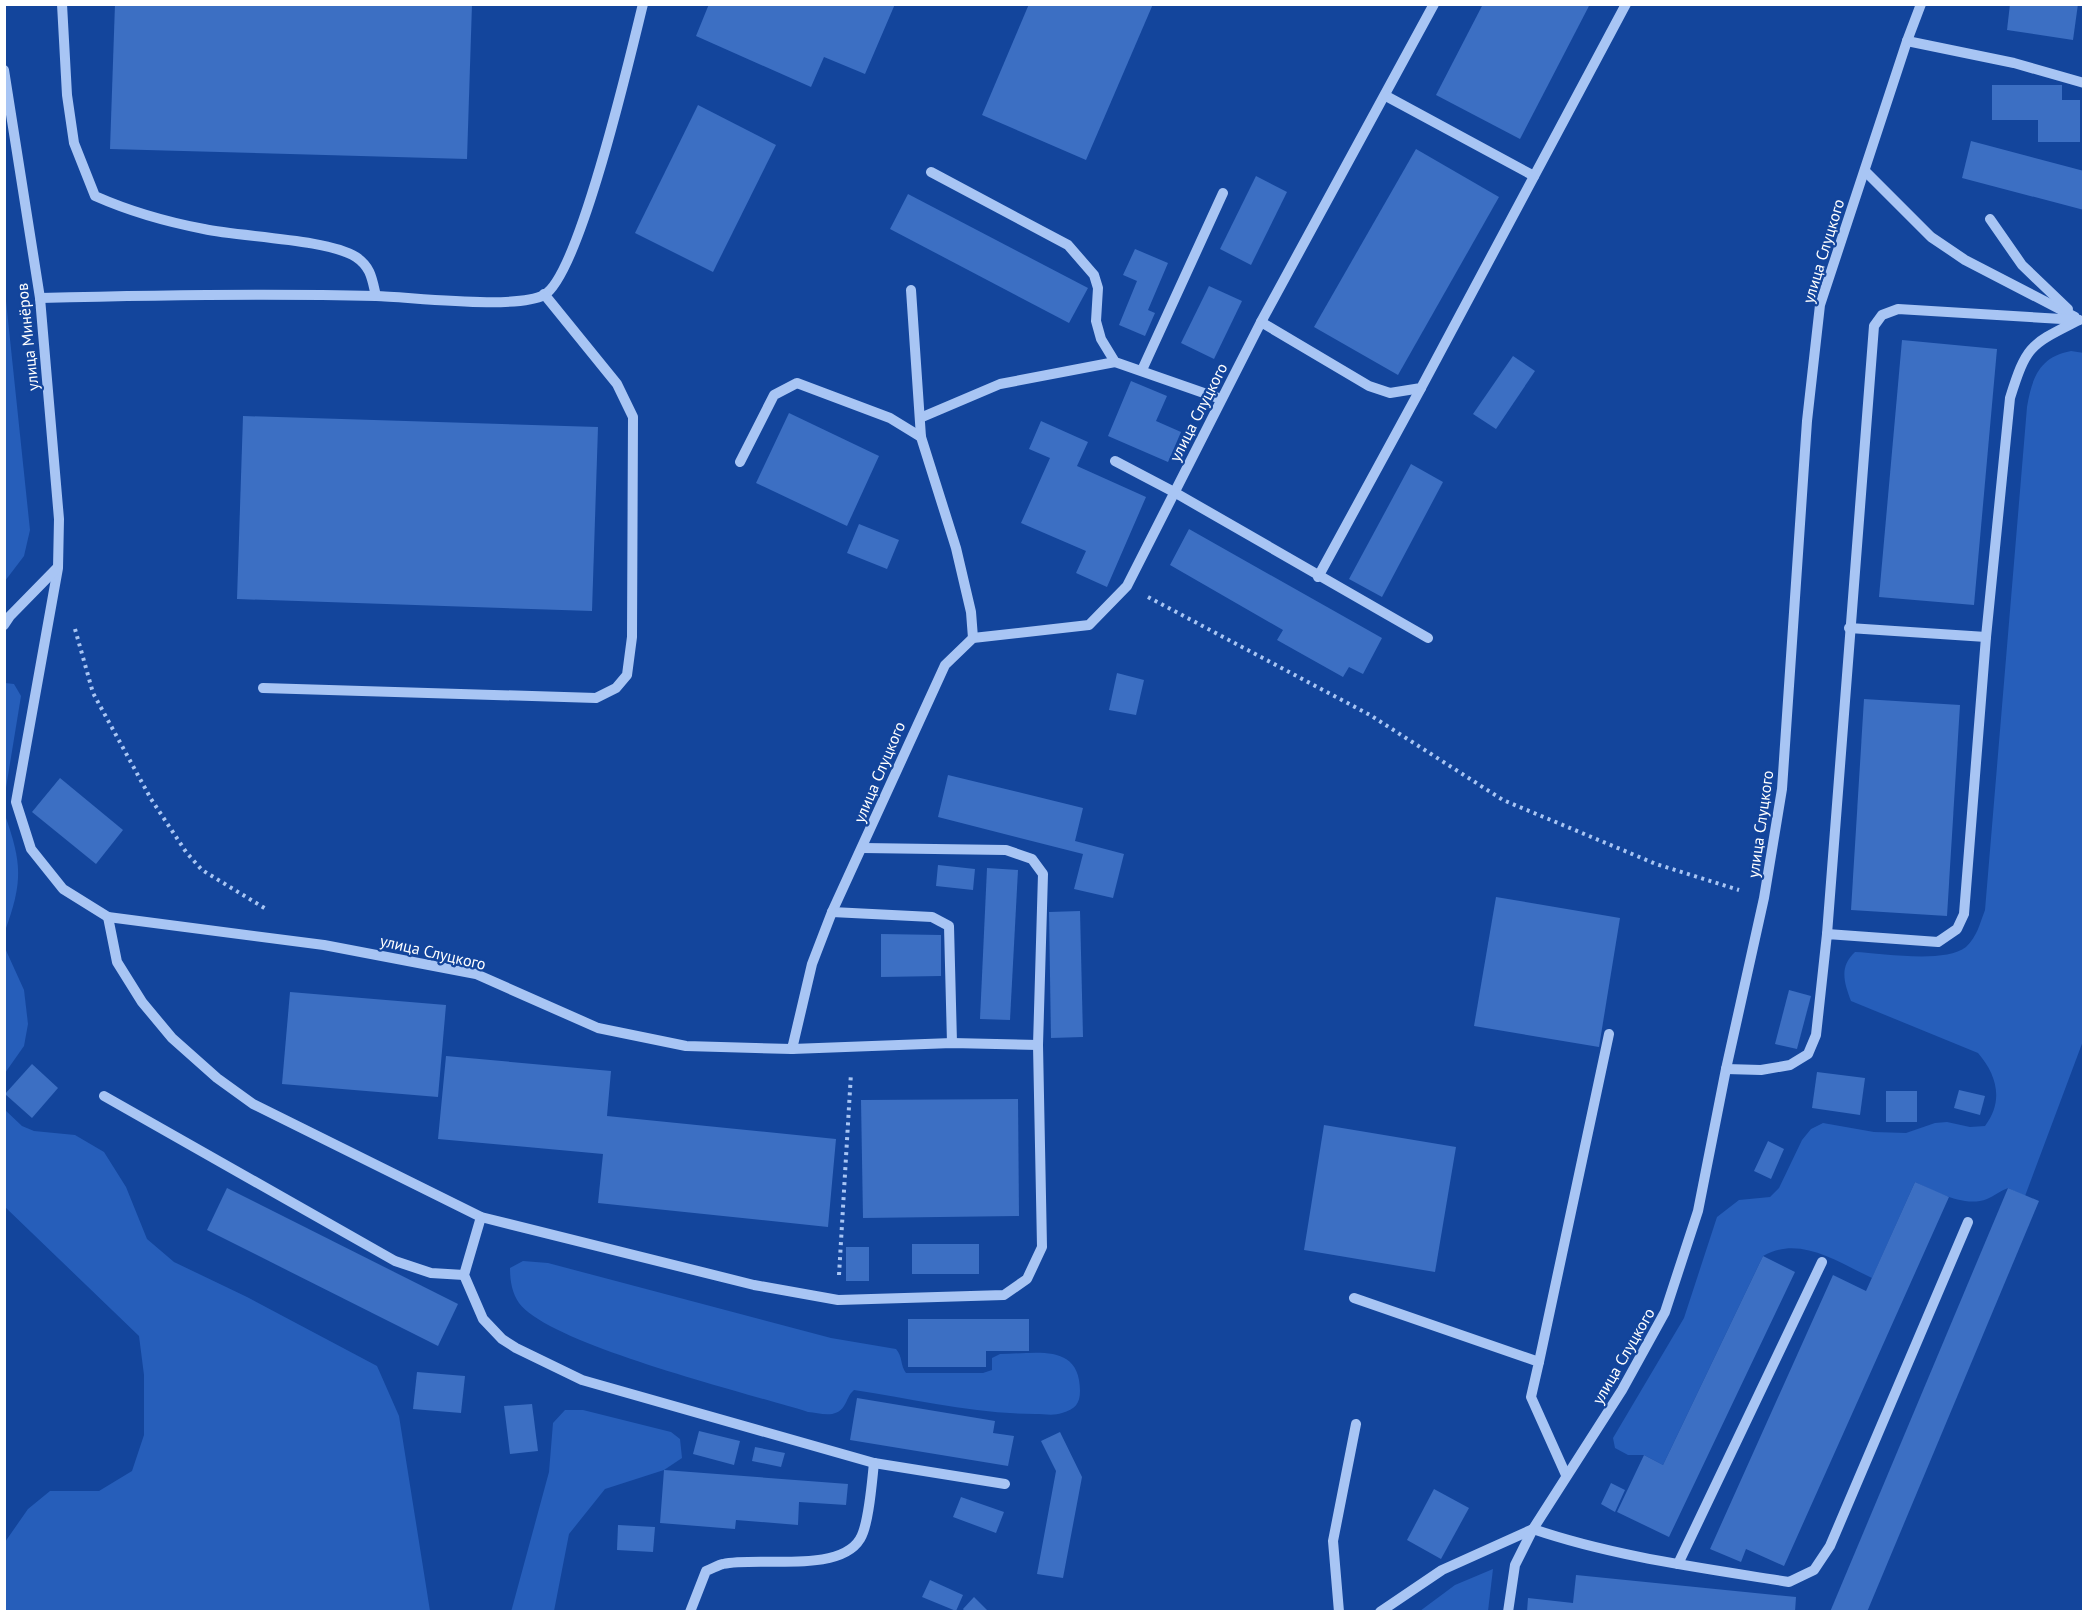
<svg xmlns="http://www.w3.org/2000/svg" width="2088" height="1616" font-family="'PT Sans',sans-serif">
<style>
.green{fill:#265eba}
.building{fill:#3c6fc3}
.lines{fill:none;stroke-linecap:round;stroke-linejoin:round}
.path{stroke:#a8c5f4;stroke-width:4;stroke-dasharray:3 4.5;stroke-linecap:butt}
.minor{stroke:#a8c5f4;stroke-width:10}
.labels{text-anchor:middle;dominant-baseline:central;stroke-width:4.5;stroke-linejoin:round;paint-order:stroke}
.street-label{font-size:16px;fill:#fff;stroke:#13459c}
</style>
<rect width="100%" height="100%" fill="#13459c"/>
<g class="green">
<polygon points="4,282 30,530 24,556 5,581"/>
<path d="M 2071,351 L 2084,353 L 2083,1041 L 2025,1196 L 2008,1188 C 2000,1191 1994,1196 1987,1199 C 1964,1208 1935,1191 1915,1182 L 1872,1278 C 1837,1262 1800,1235 1763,1256 L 1663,1465 L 1644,1455 L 1628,1455 L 1615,1448 L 1613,1438 L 1684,1318 L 1717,1217 L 1739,1200 L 1770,1197 L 1779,1188 L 1802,1140 L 1811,1129 L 1823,1123 L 1874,1132 L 1906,1133 L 1935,1123 L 1947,1122 L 1970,1127 L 1985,1126 C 2004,1101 1997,1075 1978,1053 L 1851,1001 C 1844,982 1839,967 1855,952 C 1882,953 1944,964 1966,947 C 1977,937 1980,923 1985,910 L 2027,407 C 2032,378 2039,357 2071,351 Z"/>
<polygon points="5,683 14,684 21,696 5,794"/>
<path d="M 5,815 C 22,864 23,881 5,931 Z"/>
<polygon points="4,946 24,990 28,1024 24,1046 5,1073"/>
<polygon points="4,1109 22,1126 34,1131 75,1135 104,1152 126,1187 147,1239 174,1262 247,1297 377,1366 399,1416 430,1611 5,1611 5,1542 28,1509 50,1491 99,1491 132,1471 144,1435 144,1375 139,1336 5,1207"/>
<path d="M 523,1261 L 548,1263 L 831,1338 L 896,1349 C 903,1357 900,1365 906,1373 L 983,1373 L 992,1370 L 992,1358 L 1000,1354 C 1035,1354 1080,1342 1080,1391 C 1080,1404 1075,1409 1062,1413 C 1054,1416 1044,1414 1035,1414 C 975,1414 914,1399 854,1390 C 848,1395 848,1400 844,1406 C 836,1419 820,1413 808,1412 C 751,1394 550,1345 519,1303 C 512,1293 510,1281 510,1268 Z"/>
<polygon points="565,1410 583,1410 671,1432 680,1439 682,1458 664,1470 605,1489 569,1534 554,1611 511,1612 549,1472 553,1423"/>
<polygon points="1493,1569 1488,1611 1420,1611 1455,1585"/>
</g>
<g class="building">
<polygon points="115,4 472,4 467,159 110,149"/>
<polygon points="709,4 895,4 865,74 824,57 811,87 696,36"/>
<polygon points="1029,4 1153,4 1086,160 982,115"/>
<polygon points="1483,4 1590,4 1520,139 1436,95"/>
<polygon points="2010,4 2078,4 2073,40 2007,30"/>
<polygon points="1992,85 2062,85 2062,100 2080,100 2080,142 2038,142 2038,120 1992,120"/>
<polygon points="698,105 776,145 713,272 635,233"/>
<polygon points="1971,141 2084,171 2084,210 1962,178"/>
<polygon points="1416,149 1499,197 1398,375 1314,327"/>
<polygon points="1256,176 1287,192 1251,265 1220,249"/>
<polygon points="908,194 1088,288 1069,323 890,229"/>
<polygon points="1135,249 1168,263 1148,310 1155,313 1145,336 1119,325 1137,281 1123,275"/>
<polygon points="1209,286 1242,301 1214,359 1181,343"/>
<polygon points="1902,340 1997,349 1974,605 1879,597"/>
<polygon points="1513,356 1535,371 1496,429 1473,414"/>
<polygon points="1131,381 1167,396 1156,421 1181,432 1168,462 1108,436"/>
<polygon points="789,413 879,456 847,526 756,483"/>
<polygon points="243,416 598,427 592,611 237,599"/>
<polygon points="1041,421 1088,442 1077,466 1146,497 1107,587 1076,573 1086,551 1021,523 1050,458 1029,449"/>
<polygon points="1411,464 1443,482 1382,597 1349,579"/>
<polygon points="859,524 899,540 887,569 847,553"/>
<polygon points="1189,529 1382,638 1363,674 1349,667 1343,677 1277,640 1283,630 1170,565"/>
<polygon points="1117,673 1144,680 1136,715 1109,710"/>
<polygon points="1864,699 1960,705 1947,916 1851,910"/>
<polygon points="948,775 1083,808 1075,841 1124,854 1113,898 1074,889 1083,854 938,817"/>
<polygon points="60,778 123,830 96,864 32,812"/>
<polygon points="938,865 975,869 973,890 936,886"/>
<polygon points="987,868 1018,870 1010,1020 980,1019"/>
<polygon points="1496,897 1620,918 1599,1047 1474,1026"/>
<polygon points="1080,911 1083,1037 1051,1038 1049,912"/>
<polygon points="881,934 941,935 941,976 881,977"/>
<polygon points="1789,990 1811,996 1797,1049 1775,1044"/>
<polygon points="290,992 446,1005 438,1097 282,1084"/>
<polygon points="446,1056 611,1071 607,1116 836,1139 828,1227 598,1203 603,1154 438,1139"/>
<polygon points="32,1064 58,1088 32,1118 5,1094"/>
<polygon points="1817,1072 1865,1078 1860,1115 1812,1108"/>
<polygon points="1959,1090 1985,1096 1980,1115 1954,1108"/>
<rect x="1886" y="1091" width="31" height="31"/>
<polygon points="1018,1099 1019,1216 863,1218 861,1100"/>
<polygon points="1324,1125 1456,1147 1435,1272 1304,1250"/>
<polygon points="1768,1141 1784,1149 1771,1179 1754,1171"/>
<polygon points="1915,1182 1949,1197 1784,1566 1746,1549 1741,1562 1710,1549 1833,1275 1866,1291"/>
<polygon points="227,1188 458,1304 438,1346 207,1230"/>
<polygon points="2008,1188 2039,1201 1867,1612 1830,1612"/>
<rect x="912" y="1244" width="67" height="30"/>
<rect x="846" y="1247" width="23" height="34"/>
<polygon points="1763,1256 1795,1272 1669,1537 1617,1512 1644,1455 1663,1465"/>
<polygon points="908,1319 1029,1319 1029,1351 986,1351 986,1367 908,1367"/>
<polygon points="417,1372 465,1376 461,1413 413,1409"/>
<polygon points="857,1398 995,1421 993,1433 1014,1436 1008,1466 850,1440"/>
<polygon points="532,1404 538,1451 510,1454 504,1406"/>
<polygon points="699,1431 740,1441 734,1465 693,1454"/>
<polygon points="1060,1432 1082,1477 1063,1578 1037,1574 1056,1471 1041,1441"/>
<polygon points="755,1447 785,1453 781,1467 752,1461"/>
<polygon points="664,1470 848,1484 846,1505 799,1502 798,1525 736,1520 735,1529 660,1523"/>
<polygon points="1611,1483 1625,1490 1615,1512 1601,1504"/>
<polygon points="1434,1489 1469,1508 1441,1559 1407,1540"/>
<polygon points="961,1497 1004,1512 996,1533 953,1517"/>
<polygon points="618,1525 655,1527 653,1552 617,1550"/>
<polygon points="1576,1575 1796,1597 1795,1612 1527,1612 1528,1598 1573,1603"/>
<polygon points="930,1580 963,1595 956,1611 922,1597"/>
<polygon points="974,1597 989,1612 965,1612 963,1609"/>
</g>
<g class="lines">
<g class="path">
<polyline points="1148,597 1370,715 1503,800 1656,864 1739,890"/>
<polyline points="75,629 93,693 151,799 186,852 202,870 266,909"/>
<polyline points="839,1275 851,1073"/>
</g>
<g class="minor">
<path d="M 62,4 L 67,95 L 74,143 L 95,196 C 129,211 167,222 204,229 C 240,237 328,239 356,257 C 371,267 372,279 376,296"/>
<polyline points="1907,41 2014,63 2084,83"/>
<polyline points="4,70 40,298 59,519 58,568 16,802 31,849 63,889 108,917 324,945 476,974 598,1028 686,1046 792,1049 812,964 832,912 945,665 973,638 1089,625 1127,586 1261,322 1434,4"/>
<polyline points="1386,96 1534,176"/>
<polyline points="1865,171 1931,237 1965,260 2075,317"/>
<polyline points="931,172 1068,245 1094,275 1098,288 1096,321 1101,339 1115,362 1221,399"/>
<polyline points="1990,219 2022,265 2068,309"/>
<polyline points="911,290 921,437 956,548 971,612 973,638"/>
<path d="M 40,298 C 152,295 264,293 376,296 C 412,297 516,310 544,295 C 580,275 631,52 643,4"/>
<polyline points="1261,322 1369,386 1390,393 1421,388 1626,4"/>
<polyline points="1142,370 1223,193"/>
<polyline points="920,418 1000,384 1115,362"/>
<polyline points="1115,461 1174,492 1428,638"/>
<polyline points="740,462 774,395 797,383 890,418 921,437"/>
<polyline points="1318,577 1421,388"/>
<polyline points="4,625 10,616 57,568"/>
<polyline points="1849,628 1986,637"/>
<polyline points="263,688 596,698 616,688 627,675 632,637 633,417 617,384 544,294"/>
<polyline points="832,912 932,917 949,926 952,1043"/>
<polyline points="108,917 117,962 142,1002 172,1038 217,1078 253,1104 481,1217 754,1285 838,1300 1004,1295 1027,1279 1042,1247 1038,1045 1043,874 1032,859 1006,850 863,848"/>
<polyline points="1827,934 1874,326 1882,315 1898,309 2079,320"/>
<polyline points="792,1049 952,1043 1038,1045"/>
<path d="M 1726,1069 L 1761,1070 L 1790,1065 L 1808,1054 L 1816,1035 L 1827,934 L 1938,942 L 1957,929 L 1964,914 L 1986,637 L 2010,398 C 2027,344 2030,345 2079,320"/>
<polyline points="104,1096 395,1261 431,1273 464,1275"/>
<polyline points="481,1217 464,1275 483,1319 502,1339 516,1348 582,1380 874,1463 1005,1484"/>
<polyline points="1354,1298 1539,1362 1531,1397 1566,1475"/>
<polyline points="1539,1362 1609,1034"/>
<polyline points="1678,1564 1822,1262"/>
<path d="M 690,1612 L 706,1571 C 712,1569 718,1565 723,1564 C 758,1556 839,1574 860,1539 C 869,1525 872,1480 874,1463"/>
<polyline points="1339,1612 1333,1541 1356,1424"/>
<path d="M 1380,1612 L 1442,1570 L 1533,1529 C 1615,1557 1703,1568 1789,1582 L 1814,1570 L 1830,1546 L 1968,1222"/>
<polyline points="1508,1612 1515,1565 1533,1529 1622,1390 1665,1312 1698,1211 1726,1069 1764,898 1782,789 1807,421 1820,305 1907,41 1921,4"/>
</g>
</g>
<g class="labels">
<g class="street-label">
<text transform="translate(1823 251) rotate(-73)">улица Слуцкого</text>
<text transform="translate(27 337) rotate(-96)">улица Минёров</text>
<text transform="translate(1198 412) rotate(-63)">улица Слуцкого</text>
<text transform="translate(879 772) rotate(-67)">улица Слуцкого</text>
<text transform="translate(1760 824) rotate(-82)">улица Слуцкого</text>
<text transform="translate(433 952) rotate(13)">улица Слуцкого</text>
<text transform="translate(1623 1356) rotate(-60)">улица Слуцкого</text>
</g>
</g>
<rect width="2088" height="1616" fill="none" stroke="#ffffff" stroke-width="12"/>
</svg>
